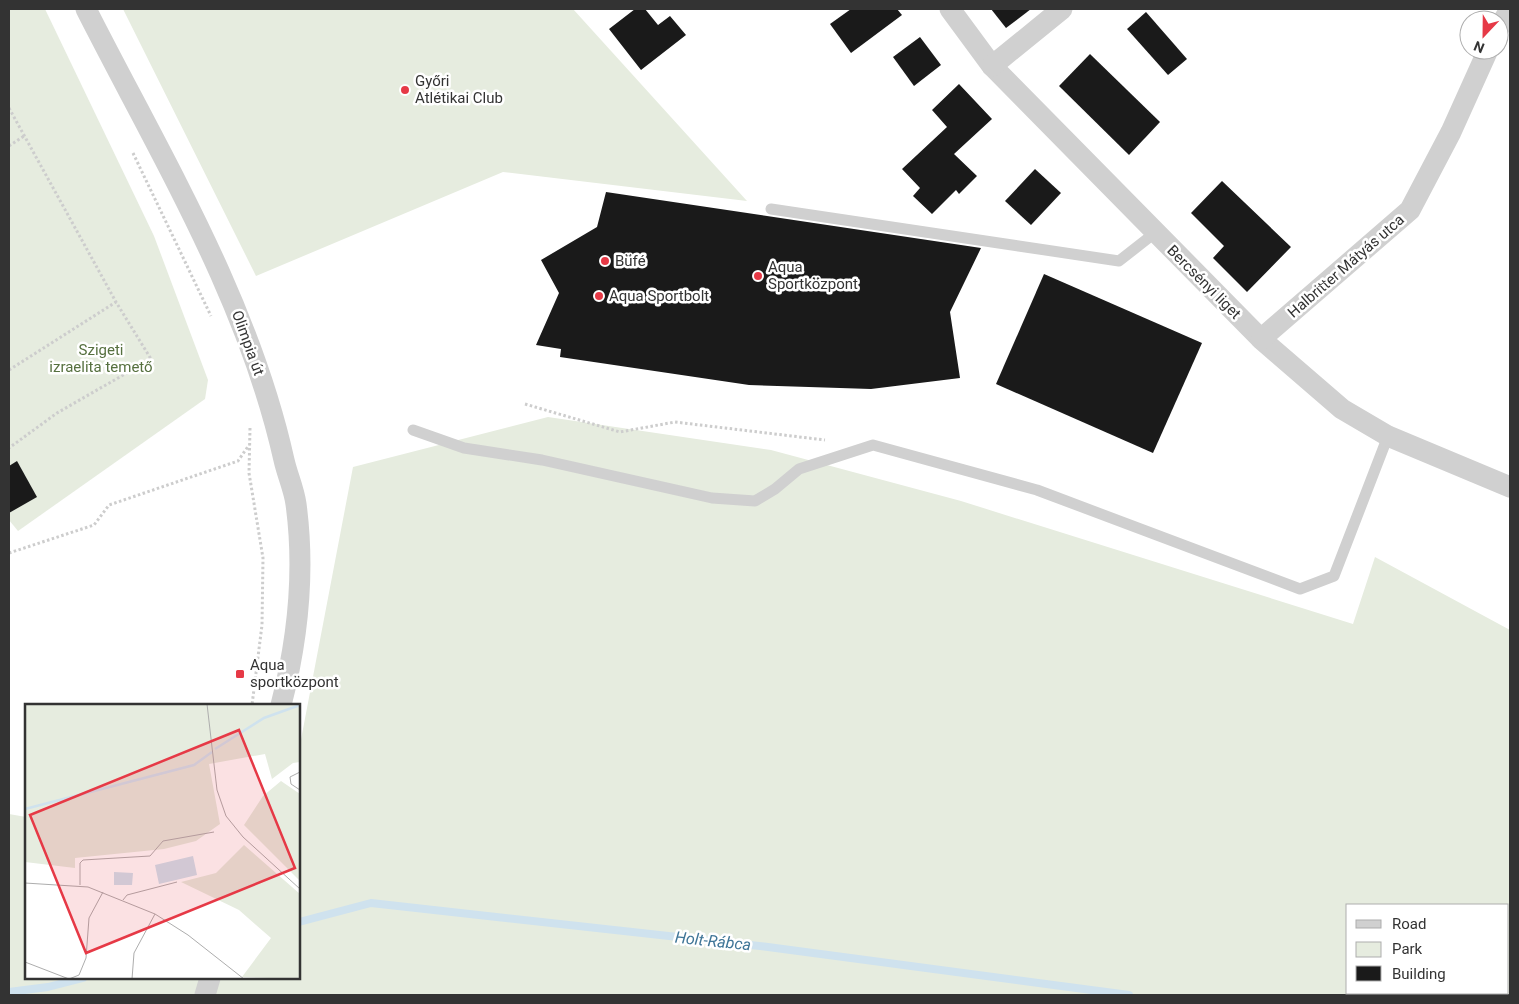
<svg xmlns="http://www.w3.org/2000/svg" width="1519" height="1004" font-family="Roboto,sans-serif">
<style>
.green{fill:#e6ecdf;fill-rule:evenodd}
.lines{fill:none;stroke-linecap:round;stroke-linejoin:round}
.stream{stroke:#cfe2ee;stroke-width:8}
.building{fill:#1a1a1a}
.path{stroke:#cdcdcd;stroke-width:3;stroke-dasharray:2.5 2.5;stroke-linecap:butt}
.service{stroke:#d0d0d0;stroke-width:11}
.minor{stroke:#d0d0d0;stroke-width:21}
.poi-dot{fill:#e63946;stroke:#fff;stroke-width:2}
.labels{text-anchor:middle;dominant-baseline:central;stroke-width:5;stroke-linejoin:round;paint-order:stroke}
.poi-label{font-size:15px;fill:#333;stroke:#fff;text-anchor:start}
.street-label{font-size:15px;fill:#333;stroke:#fff}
.park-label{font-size:15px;fill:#56703f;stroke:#fff}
.water-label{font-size:16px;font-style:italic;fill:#3f7597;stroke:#fff}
.inset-river{fill:none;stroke:#cfe2ee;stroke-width:2.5}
.inset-road{fill:none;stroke:#adadad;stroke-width:1}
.view{fill:#e63946;fill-opacity:0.15;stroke:#e63946;stroke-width:2.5}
.inset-edge{fill:none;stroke:#333;stroke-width:2.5}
</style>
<rect width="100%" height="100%" fill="#fff"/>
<g class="green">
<polygon points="9,9 45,9 154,236 208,380 205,399 18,531 9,520"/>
<polygon points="123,9 573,9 747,201 503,172 256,276"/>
<path d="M 548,417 L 771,450 L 961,501 L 1353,624 L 1375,557 L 1510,630 L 1510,995 L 9,995 L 9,814 L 26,817 L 26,978 L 299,978 L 299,750 L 353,467 ZM 1348,905 L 1508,905 L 1508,993 L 1348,993 Z"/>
</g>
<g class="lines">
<g class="stream">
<polyline points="299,922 371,903 768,947 1129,995"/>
<polyline points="9,992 48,987 83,978"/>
</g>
</g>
<g class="building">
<polygon points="635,9 645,9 658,25 670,16 686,35 641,70 609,29"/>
<polygon points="851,9 897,9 902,15 851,53 830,24"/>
<polygon points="991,9 1031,9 1006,28"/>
<polygon points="1146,12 1187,59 1168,75 1127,29"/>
<polygon points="920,37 941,65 914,86 893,57"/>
<polygon points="1090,54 1160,122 1129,155 1059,86"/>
<polygon points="959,84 992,119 954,154 977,176 959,194 956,190 932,214 913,196 920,188 902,169 947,127 932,110"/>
<polygon points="1035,169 1061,193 1031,225 1005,201"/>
<polygon points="1222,181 1291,247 1247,292 1213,258 1224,246 1191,213"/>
<polygon points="606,192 981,248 950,312 960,378 871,389 749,385 560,357 561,349 536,345 559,293 541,260 597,227"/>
<polygon points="1044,274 1202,343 1153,453 996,384"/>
<polygon points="17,461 37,497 9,513 9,466"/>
</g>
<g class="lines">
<g class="path">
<polyline points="9,108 116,302 151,359 57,413 9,448"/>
<polyline points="9,146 24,136"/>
<polyline points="133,153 211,316"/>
<polyline points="9,370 116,302"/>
<polyline points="525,404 620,432 675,422 825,440"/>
<polyline points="250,428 249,473 263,558 262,625 252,705"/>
<polyline points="9,553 94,525 109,505 238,461 249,445"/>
</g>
<g class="service">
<polyline points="771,209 1119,261 1156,232"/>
<polyline points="413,430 464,448 542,460 712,498 755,501 775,489 799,469 873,445 1037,490 1300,589 1334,576 1388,436"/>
</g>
<g class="minor">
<path d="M 86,9 C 160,155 248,298 284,460 C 287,474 294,489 296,504 C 305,571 298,639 281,705"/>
<polyline points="950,9 992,66 1261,339 1342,409 1388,436 1510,487"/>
<polyline points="1499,28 1510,9"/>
<polyline points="992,66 1062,9"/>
<polyline points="1261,339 1410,210 1451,132 1488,50"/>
<polyline points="205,995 210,978"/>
</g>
</g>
<g class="poi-dot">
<circle cx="405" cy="90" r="5"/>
<circle cx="605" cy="261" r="5"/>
<circle cx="758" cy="276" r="5"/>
<circle cx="599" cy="296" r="5"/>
<rect x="235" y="669" width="10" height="10" rx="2.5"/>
</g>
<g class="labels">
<g class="poi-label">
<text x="415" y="81">Győri<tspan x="415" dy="17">Atlétikai Club</tspan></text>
<text x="615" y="261">Büfé</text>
<text x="768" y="267">Aqua<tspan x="768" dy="17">Sportközpont</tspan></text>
<text x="609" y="296">Aqua Sportbolt</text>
<text x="250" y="665">Aqua<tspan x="250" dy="17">sportközpont</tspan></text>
</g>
<g class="street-label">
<text transform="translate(1346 266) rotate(-41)">Halbritter Mátyás utca</text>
<text transform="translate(1204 282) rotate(45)">Bercsényi liget</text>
<text transform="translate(248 343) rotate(70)">Olimpia út</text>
</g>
<g class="park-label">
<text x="101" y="350">Szigeti<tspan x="101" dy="17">izraelita temető</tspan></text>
</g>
<g class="water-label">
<text transform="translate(713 941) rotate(6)">Holt-Rábca</text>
</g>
</g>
<g transform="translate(25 704)">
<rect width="275" height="275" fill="#fff"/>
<path d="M 0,0 L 275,0 L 275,58 L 268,59 L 247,75 L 240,50 L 184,60 L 195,120 L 171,137 L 139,145 L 50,154 L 50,164 L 0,158 ZM 256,77 L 275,90 L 275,177 L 219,121 L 238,92 ZM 219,141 L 275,190 L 275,275 L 217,273 L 246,234 L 214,206 L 156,178 L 191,169 Z" fill="#e6ecdf"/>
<path d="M 168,152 L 172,171 L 134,180 L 130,161 ZM 89,168 L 108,169 L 107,181 L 89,181 Z" fill="#cfe2ee"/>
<path class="inset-river" d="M 190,45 L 239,14 L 275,1M 0,105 L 169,61 L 187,48"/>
<path class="inset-road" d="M 182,0 L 192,86 L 201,112 L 218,133 L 275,185M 275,68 L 265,73 L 266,80 L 275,86M 0,179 L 63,183 L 130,210 L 163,231 L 219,275M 55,181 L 55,159 L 58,156 L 125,152 L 138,137 L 189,128M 98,196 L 102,191 L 152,178M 0,258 L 44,275 L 54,271 L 61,254 L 64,214 L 78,188M 107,275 L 109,249 L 130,210"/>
<path class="view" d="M 214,26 L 270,164 L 61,249 L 5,111 Z"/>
<rect width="275" height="275" class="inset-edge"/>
</g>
<rect width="1519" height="1004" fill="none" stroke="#333333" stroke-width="20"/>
<rect x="1346" y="904" width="162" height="90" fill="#ffffff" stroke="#adadad"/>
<rect x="1356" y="920" width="25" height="8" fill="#d0d0d0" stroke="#adadad"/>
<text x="1392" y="929" font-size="15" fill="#333333">Road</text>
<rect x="1356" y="942" width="25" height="15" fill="#e6ecdf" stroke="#adadad"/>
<text x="1392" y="954" font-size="15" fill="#333333">Park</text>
<rect x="1356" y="966" width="25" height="15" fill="#1a1a1a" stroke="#adadad"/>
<text x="1392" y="979" font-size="15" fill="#333333">Building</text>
<g transform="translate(1484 35) rotate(202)"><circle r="24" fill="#ffffff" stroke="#adadad"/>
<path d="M0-4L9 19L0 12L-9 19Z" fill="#e63946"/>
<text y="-8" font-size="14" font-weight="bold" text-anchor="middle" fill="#333333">N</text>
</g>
</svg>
